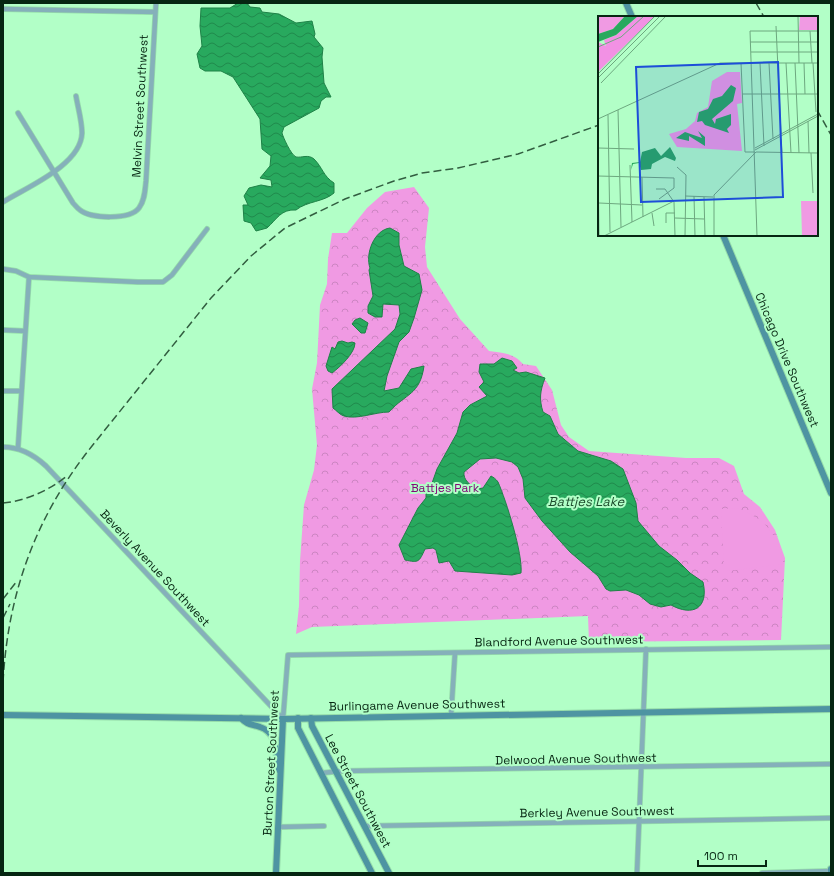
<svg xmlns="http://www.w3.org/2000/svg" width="834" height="876" font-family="'Space Grotesk',sans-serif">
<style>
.park{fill:url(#park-crowns)}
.pitch{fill:#f09ae3}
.water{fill:url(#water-waves);stroke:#1e8247}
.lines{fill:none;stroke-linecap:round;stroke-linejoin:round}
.street-casing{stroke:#96dcaa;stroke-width:6}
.secondary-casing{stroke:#96dcaa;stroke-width:8}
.street{stroke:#85b0ba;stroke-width:4.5}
.secondary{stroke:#4e94a2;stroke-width:6}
.rail{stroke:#325e40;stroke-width:1.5;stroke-dasharray:8 4;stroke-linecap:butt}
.labels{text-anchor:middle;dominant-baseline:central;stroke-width:4;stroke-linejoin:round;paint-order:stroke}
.street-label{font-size:12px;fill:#062612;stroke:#b2ffc7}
.park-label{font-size:12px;fill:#830879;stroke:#b2ffc7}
.water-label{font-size:13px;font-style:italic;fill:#1e4d2e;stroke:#b2ffc7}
.inset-road{fill:none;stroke:#6da87f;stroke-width:1}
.view{fill:#1d4ed8;fill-opacity:0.15;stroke:#1d4ed8;stroke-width:2}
.inset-edge{fill:none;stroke:#062612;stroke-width:2}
</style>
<defs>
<pattern id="park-crowns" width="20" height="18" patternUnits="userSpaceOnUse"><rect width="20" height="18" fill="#f09ae3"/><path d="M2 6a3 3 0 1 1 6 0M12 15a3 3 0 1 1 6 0" fill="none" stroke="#cc85c2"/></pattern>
<pattern id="water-waves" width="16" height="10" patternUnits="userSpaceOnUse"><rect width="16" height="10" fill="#28a95e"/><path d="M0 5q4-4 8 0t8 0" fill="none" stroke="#20894c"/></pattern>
</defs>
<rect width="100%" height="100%" fill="#b2ffc7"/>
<path class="park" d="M 414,187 L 429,208 L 425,247 L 427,267 L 460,319 L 489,351 C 503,353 514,353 523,364 L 536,366 L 552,390 L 561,425 L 569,437 L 589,451 L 686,458 L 719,458 L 734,466 L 744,494 L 760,507 L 775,530 L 785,558 L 781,640 L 589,642 L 588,616 L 312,627 L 296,634 L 299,606 L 300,561 L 304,505 L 314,470 L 317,445 L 312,389 L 317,363 L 320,305 L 327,284 L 328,259 L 332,233 L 347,233 L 367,208 L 385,192 Z"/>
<g class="pitch">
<path d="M 737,508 C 760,518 769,524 779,547 C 782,553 784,557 783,564 L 727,571 L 724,568 L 721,509 Z"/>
<rect x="630" y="618" width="21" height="12"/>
</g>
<g class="water">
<path d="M 238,3 L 247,3 L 250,7 L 260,8 L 262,12 L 279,14 L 296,23 L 312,21 L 315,34 L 314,37 L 323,48 L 322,57 L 324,83 L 331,97 L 326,97 L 321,101 L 319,108 L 284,127 C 284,127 282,133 282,133 C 283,137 291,155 296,157 C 302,158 308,154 314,159 C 323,168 323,176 334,183 L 334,193 C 324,202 307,201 296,210 C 281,209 277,219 267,228 L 256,231 L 251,223 L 244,221 L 243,205 L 248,205 L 244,196 L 249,188 L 261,185 L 272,187 L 271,180 L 260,178 L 270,166 L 271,156 L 262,149 L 260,119 L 233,77 L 221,71 L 205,71 L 200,68 L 197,54 L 202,46 L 200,26 L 201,8 L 230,8 Z"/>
<path d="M 390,228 L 399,233 L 399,245 L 404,266 L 419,274 L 422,290 L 414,318 L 409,332 L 399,342 L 387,376 L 384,391 L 399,388 L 411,369 L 424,366 C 420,395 406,393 389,412 C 375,412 357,420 344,416 C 340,415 336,410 333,408 L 332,389 L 395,329 L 400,314 L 399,305 L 383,304 L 382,317 L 375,317 L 368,313 L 368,306 L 373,296 L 369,270 L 370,268 C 365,254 374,230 390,228 Z"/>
<polygon points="360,318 368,323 365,333 361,333 352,324 355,320"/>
<path d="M 342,341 L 348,343 L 352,342 L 355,343 C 355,353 340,367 332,373 L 328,371 L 326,366 L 332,347 L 335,349 L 338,342 Z"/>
<path d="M 502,358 L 512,361 L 517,368 L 513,370 L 519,373 L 526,372 L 545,378 C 540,391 539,399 543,412 L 550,416 L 558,434 L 578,451 L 611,461 L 623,469 L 636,503 L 638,521 L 659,546 L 677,560 L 690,573 L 703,582 C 709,608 693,617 671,605 L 661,607 L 650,604 L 639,595 L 626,590 L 610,591 L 606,589 L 598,576 L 570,552 L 542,521 L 525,498 L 523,479 L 518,467 L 512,462 L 496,458 L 480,459 L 464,472 C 463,480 470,485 477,489 L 483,488 L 491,476 C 493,477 496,479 498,482 C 506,500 523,554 521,573 L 512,575 L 455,571 L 449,561 L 439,563 L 436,550 L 433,548 L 425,549 C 419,562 419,563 405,560 L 399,545 L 418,508 L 426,498 L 426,490 L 431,486 L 437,469 L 457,433 L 463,412 L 470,405 L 487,396 L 479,387 L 484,382 L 479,372 L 480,364 L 494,364 Z"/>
</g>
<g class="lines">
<defs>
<g id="street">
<polyline points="3,9 155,12"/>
<path d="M 18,113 L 73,203 C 75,205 77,208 80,210 C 91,219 130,220 139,208 C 145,200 145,190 146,181 L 156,3"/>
<path d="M 3,202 C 27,187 81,165 82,133 C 82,121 78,108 76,96"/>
<polyline points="3,269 16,271 29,277 138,282 163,282 172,275 207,229"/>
<polyline points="3,330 25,331"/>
<polyline points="3,391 21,391"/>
<path d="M 3,447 C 20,447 33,454 46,466 L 283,719"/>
<polyline points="18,448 29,277"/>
<polyline points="451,716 455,653"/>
<polyline points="283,719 288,655 831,647"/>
<polyline points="322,773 341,771 831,764"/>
<polyline points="364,826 831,818"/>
<polyline points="278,827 324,826"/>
<polyline points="637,873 646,649"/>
<polyline points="762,873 831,871"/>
</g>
<g id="secondary">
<polyline points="626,3 632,17"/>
<polyline points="723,235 831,493"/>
<polyline points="3,715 283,719 831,709"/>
<path d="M 241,718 C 247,725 252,724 260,727 C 279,733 275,755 279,770"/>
<polyline points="298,718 298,728 372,873"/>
<polyline points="311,718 312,726 389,873"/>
<polyline points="276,873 283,719"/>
<polyline points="831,873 831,869"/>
</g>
</defs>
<use href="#street" class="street-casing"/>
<use href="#secondary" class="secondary-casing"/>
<use href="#street" class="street"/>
<use href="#secondary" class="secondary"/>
<g class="rail">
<polyline points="756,3 764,17"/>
<polyline points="817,110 831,135"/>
<path d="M 3,503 C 26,501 50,490 68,475"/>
<polyline points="3,599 17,581"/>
<polyline points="3,618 10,604"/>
<path d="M 3,682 C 8,592 36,516 92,446 L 211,298 L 251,256 L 285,228 L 345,199 L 394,181 L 422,173 L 458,168 L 518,154 L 599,125"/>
<polyline points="3,704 3,706"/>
</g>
</g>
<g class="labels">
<g class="street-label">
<text transform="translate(140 106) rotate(-87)">Melvin Street Southwest</text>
<text transform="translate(787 360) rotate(67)">Chicago Drive Southwest</text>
<text transform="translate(155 568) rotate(47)">Beverly Avenue Southwest</text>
<text transform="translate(559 641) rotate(-1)">Blandford Avenue Southwest</text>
<text transform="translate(417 705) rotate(-1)">Burlingame Avenue Southwest</text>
<text transform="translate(576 759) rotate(-1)">Delwood Avenue Southwest</text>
<text transform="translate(271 763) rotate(-87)">Burton Street Southwest</text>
<text transform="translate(358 791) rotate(62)">Lee Street Southwest</text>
<text transform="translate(597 812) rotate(-1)">Berkley Avenue Southwest</text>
</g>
<g class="park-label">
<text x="445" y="488">Battjes Park</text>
</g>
<g class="water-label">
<text x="586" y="501">Battjes Lake</text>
</g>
</g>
<g transform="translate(598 16)">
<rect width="220" height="220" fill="#b2ffc7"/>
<path d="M 40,0 L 57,0 L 0,56 L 0,26 L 8,30 L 6,24 L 18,19 Z" fill="#f291e4"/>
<path d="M 0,0 L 27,0 L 15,13 L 0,18 ZM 202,0 L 220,0 L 220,14 L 201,14 ZM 129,56 L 142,56 L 144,87 L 139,88 L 144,135 L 79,131 L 71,118 L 88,113 L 97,105 L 99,97 L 110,91 L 114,65 ZM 203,185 L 220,185 L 220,220 L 204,220 Z" fill="#f09ae3"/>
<path d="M 27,0 L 40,0 L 18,19 L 0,26 L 0,18 L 15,13 ZM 133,69 L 138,72 L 135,85 L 114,103 L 117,108 L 118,103 L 133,98 L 133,109 L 129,113 L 131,117 L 107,109 L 104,105 L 99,106 L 101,96 L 110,93 L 115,83 L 124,80 ZM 100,115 L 107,121 L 107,130 L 91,120 L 91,125 L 78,122 L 87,116 L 104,122 ZM 72,131 L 78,142 L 77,145 L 67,141 L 54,148 L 53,153 L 43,154 L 41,147 L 35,148 L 33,154 L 34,147 L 42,146 L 44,136 L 57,132 L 63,140 Z" fill="#28a95e"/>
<path class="inset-road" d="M 200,0 L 201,47M 178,10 L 183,118M 212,15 L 214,47M 152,26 L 220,26M 0,31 L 23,21 L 46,0M 153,36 L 220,36M 143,47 L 147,136 L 157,136M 162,47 L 166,130M 171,47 L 175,123M 188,47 L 193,137M 197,47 L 201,137M 206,47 L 207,78M 215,47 L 218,96M 0,58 L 57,0M 0,62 L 62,0M 3,67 L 68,0M 144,78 L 220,78M 20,94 L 23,211M 10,99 L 12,216M 0,103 L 122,47 L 220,47M 210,105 L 211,137M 183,123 L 184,137M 0,132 L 36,133M 157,132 L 220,98M 157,134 L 220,100M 158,136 L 220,137M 213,137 L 215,177M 0,149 L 1,220M 32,149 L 34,206M 79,151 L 88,159 L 87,220M 0,160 L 76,162 L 76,172 L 61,183M 44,161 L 45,201M 58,173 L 67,173 L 76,186 L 77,220M 87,180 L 115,181M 96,180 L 97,220M 106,181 L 107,220M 1,187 L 44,189M 54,197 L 56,210M 77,202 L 106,203M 68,207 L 68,197 L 77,197M 6,220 L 76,185M 116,220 L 116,179 L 158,136M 159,220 L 152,15 L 220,15"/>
<path class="view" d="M 180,46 L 185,181 L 43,186 L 38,51 Z"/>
<rect width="220" height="220" class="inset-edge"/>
</g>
<rect width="834" height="876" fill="none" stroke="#062612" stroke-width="8"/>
<path d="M698 860v6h68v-6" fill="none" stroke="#062612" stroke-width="2"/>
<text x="704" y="860" font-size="12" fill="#062612" stroke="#b2ffc7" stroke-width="3" paint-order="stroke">100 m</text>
</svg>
